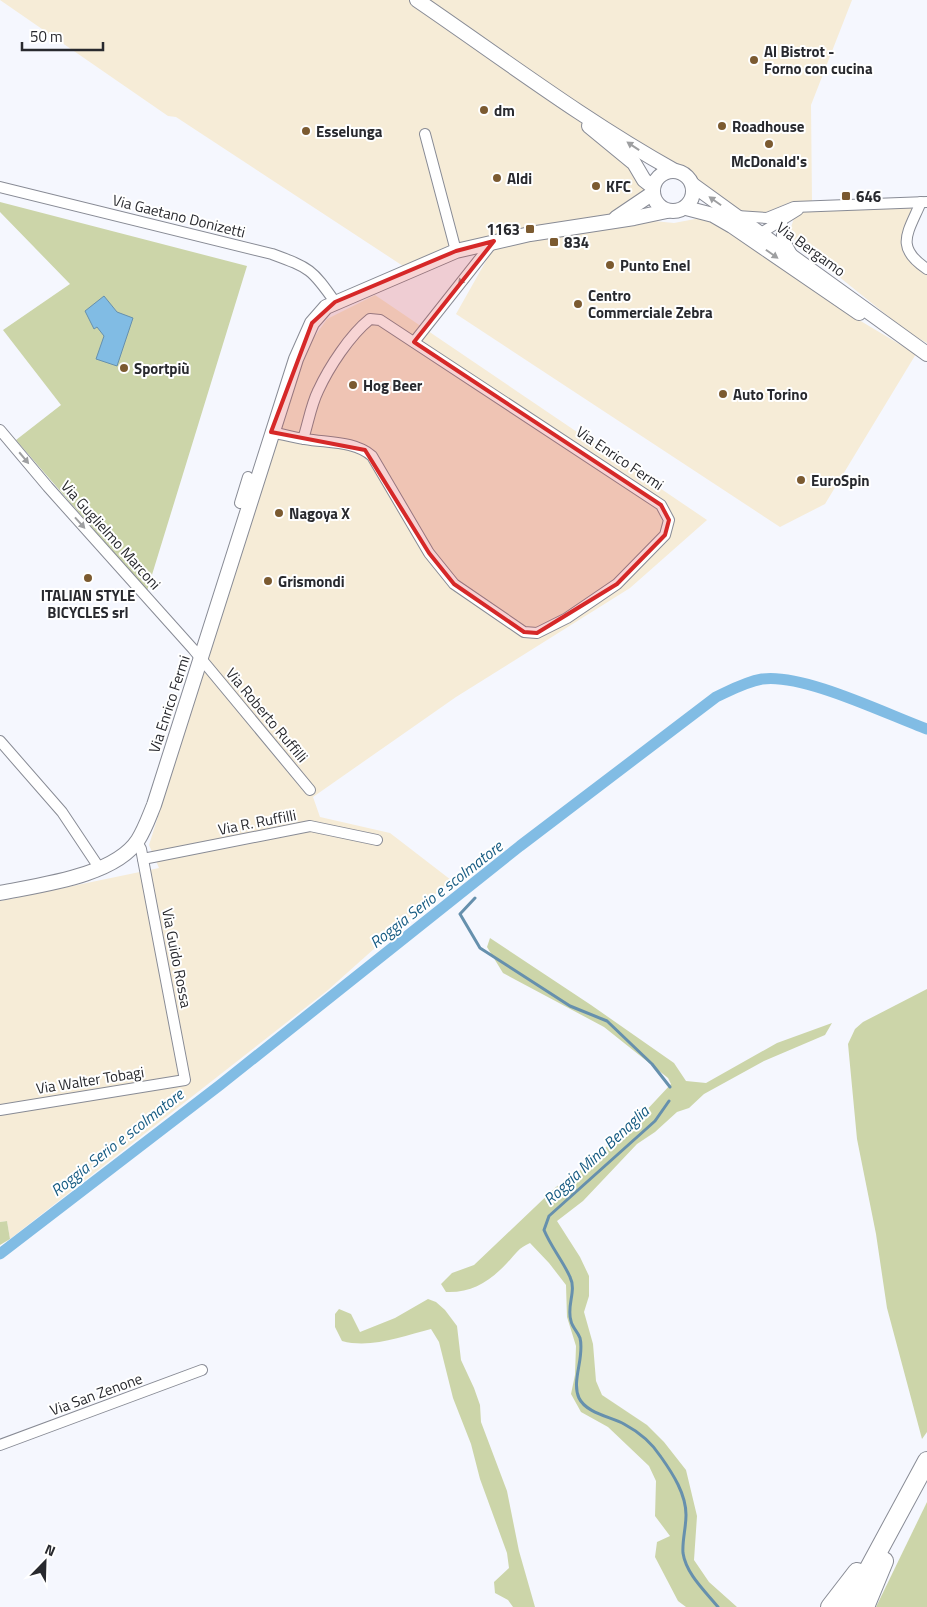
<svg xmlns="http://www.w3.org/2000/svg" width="927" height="1607" font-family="'Titillium Web',sans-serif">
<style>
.commercial{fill:#f6ecd7}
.green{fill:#ccd5a9}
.water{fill:#81bce4;stroke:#6690ad}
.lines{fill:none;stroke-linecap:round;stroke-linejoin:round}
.stream{stroke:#6690ad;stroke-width:3}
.canal{stroke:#81bce4;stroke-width:11}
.street-casing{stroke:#888b95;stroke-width:12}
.secondary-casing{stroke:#888b95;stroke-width:16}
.highway-casing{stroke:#888b95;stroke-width:20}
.street{stroke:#fff;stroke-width:10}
.secondary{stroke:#fff;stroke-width:14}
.highway{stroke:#fff;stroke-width:18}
.oneway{fill:#9e9fa1}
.marked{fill:#d62828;fill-opacity:0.2;stroke:#d62828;stroke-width:4;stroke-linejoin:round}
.poi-dot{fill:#7b5a30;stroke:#fff;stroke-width:2}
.labels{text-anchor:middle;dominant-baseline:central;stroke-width:4;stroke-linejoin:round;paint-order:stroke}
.poi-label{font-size:15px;font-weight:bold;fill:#28292e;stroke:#fff;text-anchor:start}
.street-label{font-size:15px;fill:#28292e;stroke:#fff}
.water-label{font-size:16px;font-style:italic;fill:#165b82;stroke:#fff}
</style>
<rect width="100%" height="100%" fill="#f5f7fe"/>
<g class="commercial">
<polygon points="0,0 413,0 556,100 594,134 632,164 646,187 646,193 613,218 467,242 428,255 403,266 176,117 168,116"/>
<polygon points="425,0 852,0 811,105 812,202 791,202 764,213 736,210 698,183 691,173 644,148"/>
<polygon points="915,206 903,242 903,253 927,272 927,343 909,333 802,247 789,234 794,218 804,210"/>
<polygon points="695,219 709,219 859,320 916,354 825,504 780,527 456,314 495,245 644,220 674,223"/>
<polygon points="375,295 707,520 630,588 456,697 313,797 320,817 390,833 451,880 328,990 10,1239 7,1221 0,1222 0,901 159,868 149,845 305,350 327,319"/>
</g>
<g class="green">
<polygon points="0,202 247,266 147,591 16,440 61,405 3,330 70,284 0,212"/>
<path d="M 490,938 L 591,1005 L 674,1063 L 686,1081 L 706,1083 L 777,1043 L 832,1023 L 825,1035 L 764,1061 L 704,1094 L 689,1108 L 677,1112 L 655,1132 L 637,1144 L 583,1201 L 557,1221 L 580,1257 L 589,1276 L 589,1296 L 584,1312 L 593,1344 L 596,1381 L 602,1395 L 647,1425 L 664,1442 L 686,1470 L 697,1516 L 694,1560 L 709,1582 L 737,1607 L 686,1607 L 678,1601 L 655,1557 L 657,1542 L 670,1536 L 655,1516 L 656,1481 L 649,1466 L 608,1427 L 581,1412 L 571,1394 L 575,1375 L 576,1346 L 567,1317 L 566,1285 L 549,1263 L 530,1243 C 518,1248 515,1255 507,1263 C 489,1282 472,1293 446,1292 L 441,1284 L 452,1273 L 474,1265 L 556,1187 L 578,1172 L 642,1115 L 671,1084 L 668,1078 L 604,1027 L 503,973 L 487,947 Z"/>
<polygon points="927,989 927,1432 922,1439 887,1308 876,1234 857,1139 848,1044 855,1029 863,1022"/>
<polygon points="7,1221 10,1239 0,1245 0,1222"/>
<path d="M 428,1299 L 436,1302 L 445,1310 L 457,1326 L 461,1360 L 474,1388 L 480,1405 L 481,1422 L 507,1491 L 519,1551 L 535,1607 L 513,1607 L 508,1600 L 495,1593 L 494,1582 L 509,1568 L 507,1553 L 480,1479 L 471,1444 L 453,1398 L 439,1342 L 431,1329 C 403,1336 371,1349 342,1341 L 335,1327 L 335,1314 L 339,1309 L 351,1314 L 360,1332 L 395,1318 Z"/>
<polygon points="927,1502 927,1607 876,1607"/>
</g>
<polygon class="water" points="104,296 117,312 133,318 117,366 96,359 104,336 97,327 94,329 85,311"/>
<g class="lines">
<g class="stream">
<polyline points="475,898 460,914 480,948 570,1006 607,1021 652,1064 670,1087"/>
<path d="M 669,1101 L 655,1121 L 549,1216 L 544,1230 C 551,1247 563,1261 570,1277 C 577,1291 566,1306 571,1321 C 572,1327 578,1332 580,1338 C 585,1357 571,1381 579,1398 C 586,1413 611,1417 624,1424 C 639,1432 652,1443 661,1457 C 673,1474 686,1494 686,1515 C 686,1528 682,1541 683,1553 C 686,1574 706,1592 718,1607"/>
</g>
<path class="canal" d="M 0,1254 L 220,1085 L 520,846 L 716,697 C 731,690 745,682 762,679 C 803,673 886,714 927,729"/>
<defs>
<g id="street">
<polyline points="425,134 456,251"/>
<path d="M 0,187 L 272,254 C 310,268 312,269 335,302"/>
<path d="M 921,202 C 908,233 894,247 927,269"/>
<polyline points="737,216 767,218 794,207 927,202"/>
<polyline points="782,221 782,236 793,256"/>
<polyline points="754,234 761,233 798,210"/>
<polyline points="414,342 493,242"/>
<polyline points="0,430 48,487 193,649 310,790"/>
<path d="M 271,432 C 282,434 294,438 305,439 C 328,443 355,441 372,456 L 429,553 L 454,584 L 524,632 L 537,633 L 567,618 L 617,584 L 665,535 L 669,520 L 661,505 L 380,320 L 370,319 C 350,335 329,367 318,391 C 311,405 308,424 303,439"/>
<polyline points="240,503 248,477"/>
<polyline points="0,741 62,812 100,869"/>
<polyline points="143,859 310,826 377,840"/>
<polyline points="0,1110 185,1080 141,849 137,842"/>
<polyline points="0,1445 202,1370"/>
</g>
<g id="secondary">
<path d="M 417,0 C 502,58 585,121 675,171"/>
<polyline points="589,126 634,163 644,180 653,187"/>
<circle cx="673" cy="191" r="20"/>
<polyline points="693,185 927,354"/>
<polyline points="686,208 713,215 732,226 859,313"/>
<polyline points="616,218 653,193"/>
<path d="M 0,893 C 39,885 115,876 138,840 C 145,829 149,817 154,805 L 296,359 L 312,323 L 326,307 L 456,251 L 530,234 L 634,218 L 667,211"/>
</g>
<g id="highway">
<polyline points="830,1607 857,1572"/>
<polyline points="848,1607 927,1461"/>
<polyline points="865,1607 884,1561"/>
</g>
</defs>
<use href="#street" class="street-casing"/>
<use href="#secondary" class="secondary-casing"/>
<use href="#highway" class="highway-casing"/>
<use href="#street" class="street"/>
<use href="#secondary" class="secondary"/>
<use href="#highway" class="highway"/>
</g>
<defs><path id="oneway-solid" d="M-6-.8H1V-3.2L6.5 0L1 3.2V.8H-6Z" transform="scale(1.25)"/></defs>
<g class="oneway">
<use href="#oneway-solid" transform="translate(633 146) rotate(-146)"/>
<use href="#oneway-solid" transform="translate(715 201) rotate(-145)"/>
<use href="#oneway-solid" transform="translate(772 254) rotate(35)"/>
<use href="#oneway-solid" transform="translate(463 279) rotate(129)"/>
<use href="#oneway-solid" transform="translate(24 458) rotate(50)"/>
<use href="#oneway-solid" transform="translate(80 523) rotate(48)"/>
</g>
<path class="marked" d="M 494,241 L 414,342 L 661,505 L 669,520 L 665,535 L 617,584 L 537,633 L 524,632 L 454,584 L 429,553 L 365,450 L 271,432 L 312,323 L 335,302 L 456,251 Z"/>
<g class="poi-dot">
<circle cx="754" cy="60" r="5"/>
<circle cx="484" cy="110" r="5"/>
<circle cx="722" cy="126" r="5"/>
<circle cx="306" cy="131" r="5"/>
<circle cx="769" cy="144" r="5"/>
<circle cx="497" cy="178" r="5"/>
<circle cx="596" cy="186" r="5"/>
<rect x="841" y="191" width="10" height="10" rx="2.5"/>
<rect x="525" y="224" width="10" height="10" rx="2.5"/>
<rect x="549" y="237" width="10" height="10" rx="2.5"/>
<circle cx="610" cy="265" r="5"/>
<circle cx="578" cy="304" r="5"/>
<circle cx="124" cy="368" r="5"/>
<circle cx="353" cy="385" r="5"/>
<circle cx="723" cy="394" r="5"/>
<circle cx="801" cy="480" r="5"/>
<circle cx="279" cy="513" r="5"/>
<circle cx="88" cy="578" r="5"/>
<circle cx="268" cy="581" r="5"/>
</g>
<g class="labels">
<g class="poi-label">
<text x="764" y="51">Al Bistrot -<tspan x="764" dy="17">Forno con cucina</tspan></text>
<text x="494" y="110">dm</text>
<text x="732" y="126">Roadhouse</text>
<text x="316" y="131">Esselunga</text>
<text x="769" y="161" text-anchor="middle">McDonald's</text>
<text x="507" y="178">Aldi</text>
<text x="606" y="186">KFC</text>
<text x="856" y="196">646</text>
<text x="520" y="229" text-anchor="end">1163</text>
<text x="564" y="242">834</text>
<text x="620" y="265">Punto Enel</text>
<text x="588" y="295">Centro<tspan x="588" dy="17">Commerciale Zebra</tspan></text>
<text x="134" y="368">Sportpiù</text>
<text x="363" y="385">Hog Beer</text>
<text x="733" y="394">Auto Torino</text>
<text x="811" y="480">EuroSpin</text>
<text x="289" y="513">Nagoya X</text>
<text x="278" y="581">Grismondi</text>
<text x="88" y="595" text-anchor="middle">ITALIAN STYLE<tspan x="88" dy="17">BICYCLES srl</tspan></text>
</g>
<g class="street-label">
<text transform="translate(179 216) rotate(14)">Via Gaetano Donizetti</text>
<text transform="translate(811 249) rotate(36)">Via Bergamo</text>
<text transform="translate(620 458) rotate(34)">Via Enrico Fermi</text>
<text transform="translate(111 535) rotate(48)">Via Guglielmo Marconi</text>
<text transform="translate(169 704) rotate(-72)">Via Enrico Fermi</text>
<text transform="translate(267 715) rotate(50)">Via Roberto Ruffilli</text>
<text transform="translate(257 822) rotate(-11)">Via R. Ruffilli</text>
<text transform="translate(177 958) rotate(79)">Via Guido Rossa</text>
<text transform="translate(90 1080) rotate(-9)">Via Walter Tobagi</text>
<text transform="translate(96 1394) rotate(-20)">Via San Zenone</text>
</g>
<g class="water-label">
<text transform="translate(436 894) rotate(-38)">Roggia Serio e scolmatore</text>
<text transform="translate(117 1142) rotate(-38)">Roggia Serio e scolmatore</text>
<text transform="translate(596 1155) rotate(-43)">Roggia Mina Benaglia</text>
</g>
</g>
<g transform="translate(45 1562) rotate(23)" stroke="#ffffff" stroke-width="4" paint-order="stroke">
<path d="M0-4L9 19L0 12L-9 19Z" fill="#28292e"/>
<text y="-8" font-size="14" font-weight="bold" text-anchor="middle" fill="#28292e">N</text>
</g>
<path d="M22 42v8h81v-8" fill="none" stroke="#28292e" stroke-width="2.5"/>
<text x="30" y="42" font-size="15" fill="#28292e" stroke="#ffffff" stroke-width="4" paint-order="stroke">50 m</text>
</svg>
